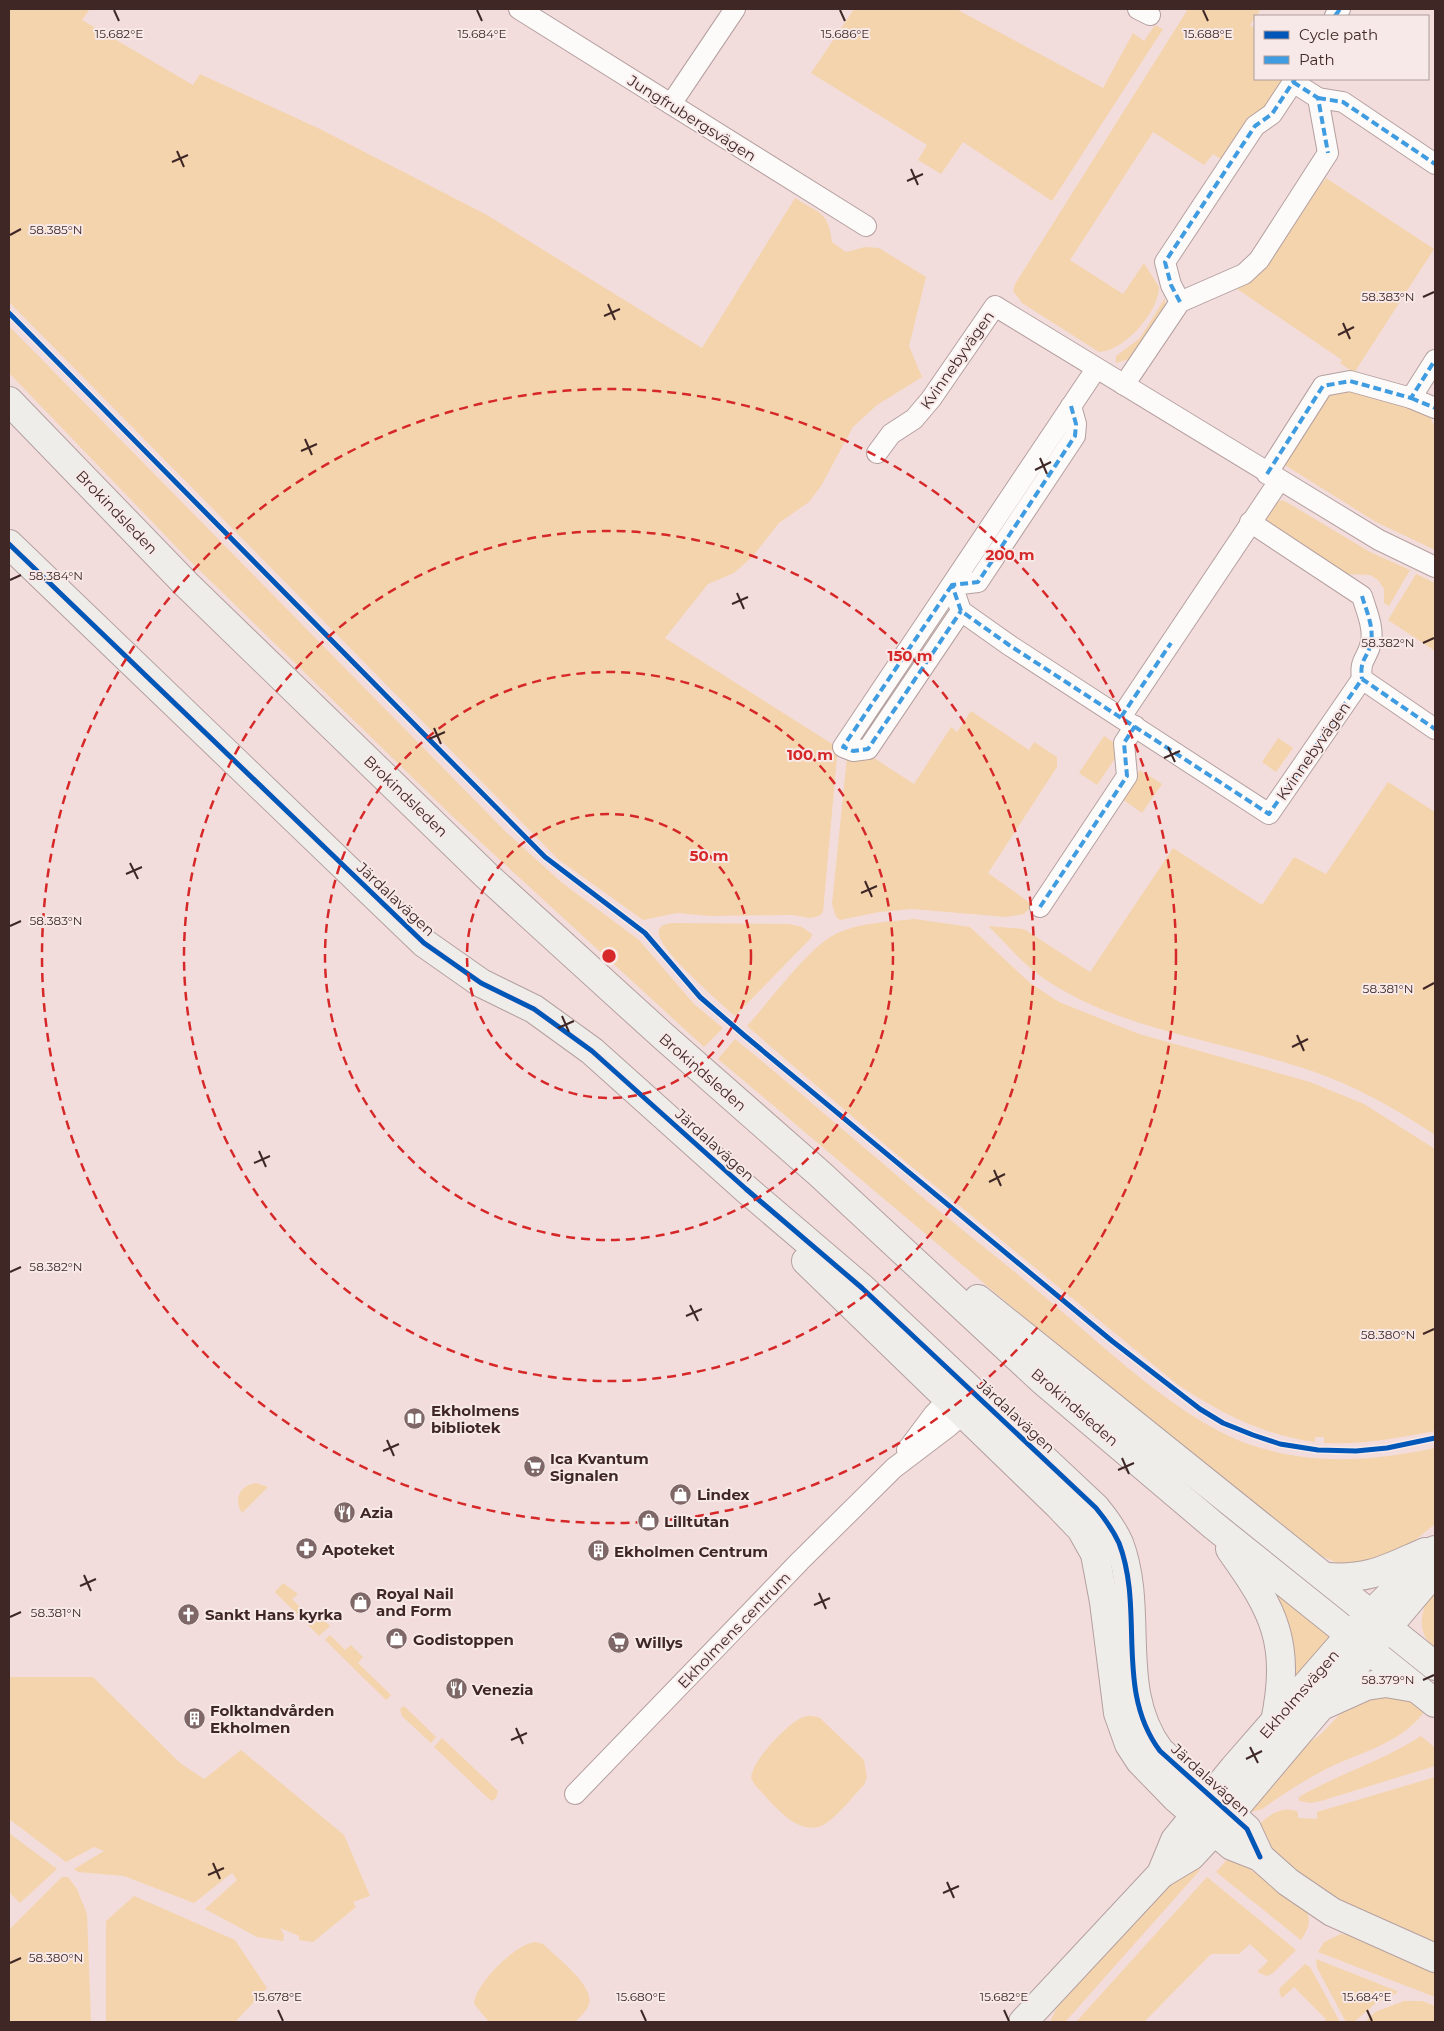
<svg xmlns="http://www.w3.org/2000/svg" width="1444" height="2031" font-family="Montserrat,sans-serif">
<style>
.green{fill:#f4d4ac}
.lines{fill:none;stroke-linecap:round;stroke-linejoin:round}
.street-casing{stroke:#b4a09f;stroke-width:22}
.secondary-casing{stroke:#b4a09f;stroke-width:30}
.street{stroke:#fdfafa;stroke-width:20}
.secondary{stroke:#eeedea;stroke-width:28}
.quiet{stroke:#3f9ce0;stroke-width:4;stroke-dasharray:8 4;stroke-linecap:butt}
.cycleway-casing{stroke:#f7e9e8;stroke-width:8}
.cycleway{stroke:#0057b8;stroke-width:5}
.ticks{fill:none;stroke:#3f2726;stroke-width:2}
.ring{fill:none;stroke:#d62828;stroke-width:2.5;stroke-dasharray:9 6}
.labels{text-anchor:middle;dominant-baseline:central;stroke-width:4;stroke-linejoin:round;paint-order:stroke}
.street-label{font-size:15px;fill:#3f2726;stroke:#f7e9e8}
.poi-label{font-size:15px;font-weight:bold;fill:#3f2726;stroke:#f7e9e8;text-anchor:start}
.ticks-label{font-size:12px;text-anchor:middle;fill:#3f2726;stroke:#f7e9e8;stroke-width:4;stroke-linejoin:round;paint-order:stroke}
.centre{fill:#d62828;stroke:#f7e9e8;stroke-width:2.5}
.ring-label{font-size:15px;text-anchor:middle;font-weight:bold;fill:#d62828;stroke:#f7e9e8;stroke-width:4;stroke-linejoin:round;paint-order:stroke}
</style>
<rect width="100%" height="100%" fill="#f3dddc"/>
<g class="green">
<path d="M 9,9 L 90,9 L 82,20 L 193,85 L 200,74 L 320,129 L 487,215 L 702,348 L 795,198 C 820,214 828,211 832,242 L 846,252 L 865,247 L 879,248 L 926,277 L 909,346 L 922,377 L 877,405 L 853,427 L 821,486 L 809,502 L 779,523 L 752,557 L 734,573 L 708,584 L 665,638 L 837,747 L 837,757 L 823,912 L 819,916 L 810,918 L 792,915 L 710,916 L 677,913 L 643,920 L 558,859 L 9,302 Z"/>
<polygon points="854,9 956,9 1103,88 1133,33 1144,41 1155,25 1163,29 1052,201 963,142 941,174 918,160 927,145 811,73"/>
<path d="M 1188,9 L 1261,9 L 1250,25 L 1255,29 L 1255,79 L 1286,79 L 1224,161 L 1213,154 L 1204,165 L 1153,132 L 1070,260 L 1123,294 L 1144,263 L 1159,287 C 1159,311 1125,351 1099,352 L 1022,303 L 1013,291 L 1015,284 Z"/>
<polygon points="1326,178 1434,249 1354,373 1340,363 1342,360 1237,289 1248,282"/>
<polygon points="1165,298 1165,308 1132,358 1116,363 1116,356 1140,338"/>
<polygon points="9,326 506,832 561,882 639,940 694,1004 723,1028 704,1047 451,815 187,558 9,373"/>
<polygon points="1342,388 1429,414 1435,428 1435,550 1376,522 1280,462 1325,395"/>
<path d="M 1283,500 L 1370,552 L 1410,570 L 1389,606 L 1384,603 L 1384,589 L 1378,580 L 1370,575 L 1345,574 L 1266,522 C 1263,511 1273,503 1283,500 Z"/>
<polygon points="1416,574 1435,583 1435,651 1388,620"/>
<polygon points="971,711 1029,750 1034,742 1057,757 1057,767 988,873 1033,905 1024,914 1006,917 912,909 879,912 840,920 836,917 832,904 847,757 871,756 914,784 951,727 957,732"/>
<polygon points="1104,736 1122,748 1097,785 1079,773"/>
<polygon points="1278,738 1293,748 1276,772 1262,762"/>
<polygon points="1140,770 1162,784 1142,813 1121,798"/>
<path d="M 1388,782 L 1435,812 L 1435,1135 C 1389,1104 1346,1081 1293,1065 C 1211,1039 1116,1028 1043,978 C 1023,964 1006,943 988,926 L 1024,929 L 1090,972 L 1173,848 L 1262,905 L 1294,857 L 1326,874 Z"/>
<path d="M 915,919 L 970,927 L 1030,983 L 1059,1002 L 1139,1034 L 1310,1082 L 1364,1104 L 1435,1149 L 1435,1431 C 1398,1438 1362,1445 1324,1443 L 1324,1437 L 1315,1437 L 1315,1442 C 1263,1435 1220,1413 1177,1384 L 889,1148 L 747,1026 C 769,1002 806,951 832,936 C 857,922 888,922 915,919 Z"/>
<path d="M 672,923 L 789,924 L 802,927 L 812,934 L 811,938 L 735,1016 C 722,1004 653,946 659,930 C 661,924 667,924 672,923 Z"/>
<path d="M 735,1039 C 800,1092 863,1147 927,1201 C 966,1233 1006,1264 1045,1297 C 1104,1346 1179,1420 1251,1445 C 1315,1466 1371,1461 1435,1448 L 1435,1524 L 1415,1540 L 1385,1558 L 1342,1565 L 1319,1555 L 1100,1381 L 718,1059 Z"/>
<path d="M 256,1483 L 268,1487 L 242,1513 C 233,1498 240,1486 256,1483 Z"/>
<polygon points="1269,1581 1335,1635 1291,1689 1280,1605"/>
<polygon points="283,1583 298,1594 292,1599 312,1619 318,1614 330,1626 319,1636 275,1592"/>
<path d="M 1435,1588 L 1435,1648 C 1414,1632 1421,1607 1435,1588 Z"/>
<polygon points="330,1635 345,1650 351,1645 363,1657 358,1663 391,1695 386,1700 325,1640"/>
<polygon points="9,1677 93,1677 180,1763 204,1779 241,1750 344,1835 370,1896 353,1902 356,1907 313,1942 299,1940 299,1936 280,1928 284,1935 283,1941 257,1937 205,1909 237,1880 232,1873 194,1903 124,1876 78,1872 74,1869 104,1851 94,1847 66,1862 9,1819"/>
<path d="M 1383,1693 L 1410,1701 L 1424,1712 C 1400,1744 1363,1751 1328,1768 C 1305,1780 1283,1794 1262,1809 L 1252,1812 L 1256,1797 L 1288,1759 L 1322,1733 L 1343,1711 Z"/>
<polygon points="404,1706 436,1737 431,1743 402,1716 400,1709"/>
<path d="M 813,1716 L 820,1718 L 864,1760 L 867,1777 L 864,1785 C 853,1796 838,1816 825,1824 C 798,1840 771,1801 755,1785 L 751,1778 C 752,1761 786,1725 801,1718 C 805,1716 809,1716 813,1716 Z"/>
<path d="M 1421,1736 L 1435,1748 L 1435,1766 L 1321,1801 L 1311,1803 L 1299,1801 L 1299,1797 C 1338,1774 1383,1761 1421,1736 Z"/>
<polygon points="442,1738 498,1791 496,1798 492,1801 488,1798 434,1747"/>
<path d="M 1435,1777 L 1435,1948 L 1346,1909 L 1271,1853 L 1255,1829 C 1266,1817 1281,1804 1298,1812 L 1298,1818 L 1317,1819 L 1317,1812 Z"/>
<polygon points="9,1833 57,1869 20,1903 9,1892"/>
<path d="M 1230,1856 C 1245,1867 1302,1901 1308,1915 C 1311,1925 1306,1932 1301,1940 L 1216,1872 Z"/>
<polygon points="1194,1864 1200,1870 1066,2021 1050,2022 1062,1997 1153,1896"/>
<polygon points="62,1877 68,1877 77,1889 87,1914 91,2022 9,2022 9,1930"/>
<polygon points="1207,1877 1296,1950 1273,1973 1267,1976 1257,1972 1268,1961 1250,1944 1239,1954 1211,1954 1144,2022 1076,2022"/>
<polygon points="134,1896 235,1940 267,1988 235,2022 106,2022 106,1921"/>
<polygon points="1341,1934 1351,1935 1435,1971 1435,1997 1318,1952 1324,1942"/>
<path d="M 535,1942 L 543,1944 C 555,1956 595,1986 589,2004 C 587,2011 580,2017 575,2022 L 489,2022 L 474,2004 C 475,1984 515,1944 535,1942 Z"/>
<polygon points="1316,1959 1397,1991 1397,1993 1376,2003 1354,2022 1346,2022 1317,1968"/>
<polygon points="1305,1964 1310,1967 1340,2022 1324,2022 1326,2019 1294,1987 1282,1998 1279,1992 1280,1988"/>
<polygon points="1404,2001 1422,2001 1435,2006 1435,2022 1365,2022 1375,2012"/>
</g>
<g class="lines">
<defs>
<g id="street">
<polyline points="519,9 866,226"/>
<polyline points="1138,9 1150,15"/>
<polyline points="1335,16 1340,9"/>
<polyline points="1318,98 1343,102 1435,164"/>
<polyline points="671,104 735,9"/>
<polyline points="1180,302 1171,285 1165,262 1255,126 1272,114 1295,79"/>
<polyline points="1124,385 1180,302 1244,274 1259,260 1328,153 1318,98 1293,82"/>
<polyline points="1411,398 1435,408"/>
<polyline points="1071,406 1076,424 1075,436 978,582 952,585 961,611 1009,645 1269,814 1362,679 1435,729"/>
<polyline points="877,453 891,434 914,419 931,399 995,306 1379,540 1435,567"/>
<polyline points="1267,474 1323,386 1350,381 1411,398 1435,360"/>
<path d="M 1250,522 L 1362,596 C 1366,610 1374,627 1371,642 C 1368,659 1359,658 1362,679"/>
<polyline points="961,611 868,749 853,751 843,747 1096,369"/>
<polyline points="1121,717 1279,481"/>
<polyline points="1040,907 1127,776 1124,743 1135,726"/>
<polyline points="907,1450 934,1414 958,1390"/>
<polyline points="575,1794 800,1561 894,1468 948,1427 973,1405"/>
</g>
<g id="secondary">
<polyline points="9,401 186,584 487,876 663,1036 820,1174 1042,1380 1213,1525 1435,1703"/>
<path d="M 9,544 L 424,943 L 481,983 L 534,1009 L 592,1051 L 746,1189 L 862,1288 L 1096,1508 C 1105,1519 1113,1530 1119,1543 C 1145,1611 1114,1690 1160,1751 L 1247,1829 L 1260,1857"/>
<polyline points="806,1261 1059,1506 1081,1529 1095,1554 1104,1602 1118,1713 1129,1744 1140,1761 1176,1798 1232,1846 1260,1857 1288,1882 1332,1912 1435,1958"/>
<polyline points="978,1299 1435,1666"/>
<path d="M 1230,1549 C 1275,1612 1291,1643 1275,1722"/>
<path d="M 1326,1577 C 1369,1580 1386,1569 1425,1552"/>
<polyline points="1326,1704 1366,1686 1386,1683 1415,1688"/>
<polyline points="1161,1874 1175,1840 1234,1768 1350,1635 1435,1550"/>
<polyline points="1023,2022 1161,1874 1191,1856 1230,1814 1435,1571"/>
</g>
</defs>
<use href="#street" class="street-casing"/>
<use href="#secondary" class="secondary-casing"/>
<use href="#street" class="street"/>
<use href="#secondary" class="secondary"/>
<g class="quiet">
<polyline points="1335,16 1340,9"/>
<polyline points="1293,82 1318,98 1328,153"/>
<polyline points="1318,98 1343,102 1435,164"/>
<polyline points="1180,302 1171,285 1165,262 1255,126 1272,114 1295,79"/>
<polyline points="1411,398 1435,408"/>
<polyline points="1071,406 1076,424 1075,436 978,582 952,585 961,611 1009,645 1269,814 1362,679 1435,729"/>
<polyline points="1267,474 1323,386 1350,381 1411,398 1435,360"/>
<polyline points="952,585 843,747 853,751 868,749 961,611"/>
<path d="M 1362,596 C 1366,610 1374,627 1371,642 C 1368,659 1359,658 1362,679"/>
<polyline points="1121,717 1171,643"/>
<polyline points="1040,907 1127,776 1124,743 1135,726"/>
</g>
<defs>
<g id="cycleway">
<polyline points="9,313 545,857 645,933 700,997 745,1036 1112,1341 1200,1409 1223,1423 1253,1435 1280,1444 1318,1450 1356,1451 1387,1448 1435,1438"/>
<path d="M 9,544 L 424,943 L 481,983 L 534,1009 L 592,1051 L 746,1189 L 862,1288 L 1096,1508 C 1105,1519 1113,1530 1119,1543 C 1145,1611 1114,1690 1160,1751 L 1247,1829 L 1260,1857"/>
</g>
</defs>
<use href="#cycleway" class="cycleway-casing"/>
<use href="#cycleway" class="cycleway"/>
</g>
<path class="ticks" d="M 114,10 L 119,21M 477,10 L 482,21M 840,10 L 845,21M 1203,10 L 1208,21M 177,151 L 184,167M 172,162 L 188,155M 911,169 L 918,185M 907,181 L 923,174M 10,235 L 21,229M 1423,297 L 1434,292M 608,304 L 615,320M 604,316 L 620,309M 1343,323 L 1350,339M 1338,335 L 1354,327M 305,439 L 312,455M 301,451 L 317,444M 1040,458 L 1047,474M 1035,470 L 1051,462M 10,580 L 21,575M 737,593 L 744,609M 732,604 L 748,597M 1423,643 L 1434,638M 434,728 L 441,744M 429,739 L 445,732M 1168,747 L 1175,762M 1164,758 L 1180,751M 130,863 L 138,879M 126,874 L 142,867M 865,881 L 872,897M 861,893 L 877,886M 10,926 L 21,921M 1423,989 L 1434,983M 562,1016 L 569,1032M 558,1028 L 574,1021M 1297,1035 L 1304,1051M 1292,1047 L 1308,1039M 259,1151 L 266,1167M 254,1163 L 270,1156M 994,1170 L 1001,1186M 989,1182 L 1005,1174M 10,1272 L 21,1267M 690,1305 L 698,1321M 686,1316 L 702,1309M 1423,1334 L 1434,1329M 387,1440 L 394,1456M 383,1451 L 399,1444M 1122,1458 L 1129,1474M 1118,1470 L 1134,1463M 84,1575 L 91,1591M 80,1586 L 96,1579M 819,1593 L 826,1609M 814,1605 L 830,1598M 10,1617 L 21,1612M 1423,1680 L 1434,1675M 516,1728 L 523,1744M 511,1740 L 527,1733M 1250,1747 L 1258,1763M 1246,1759 L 1262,1751M 213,1863 L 220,1879M 208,1875 L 224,1868M 947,1882 L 954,1898M 943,1893 L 959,1886M 10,1963 L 21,1958M 278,2010 L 283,2021M 641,2010 L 646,2021M 1004,2010 L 1009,2021M 1367,2010 L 1372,2021"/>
<g class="ring">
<circle cx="609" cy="956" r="142"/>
<circle cx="609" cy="956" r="284"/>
<circle cx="609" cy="956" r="425"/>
<circle cx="609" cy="956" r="567"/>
</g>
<defs>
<symbol id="library-disc" viewBox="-11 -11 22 22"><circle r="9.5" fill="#7e6766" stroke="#f7e9e8"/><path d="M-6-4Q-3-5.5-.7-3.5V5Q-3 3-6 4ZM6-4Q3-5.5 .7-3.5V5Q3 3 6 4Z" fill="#fff"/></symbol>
<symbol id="supermarket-disc" viewBox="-11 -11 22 22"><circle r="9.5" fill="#7e6766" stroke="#f7e9e8"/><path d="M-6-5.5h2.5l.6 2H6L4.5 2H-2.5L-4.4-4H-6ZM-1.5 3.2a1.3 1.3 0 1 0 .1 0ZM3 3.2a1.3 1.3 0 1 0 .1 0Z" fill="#fff"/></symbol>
<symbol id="shop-disc" viewBox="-11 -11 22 22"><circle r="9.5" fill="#7e6766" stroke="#f7e9e8"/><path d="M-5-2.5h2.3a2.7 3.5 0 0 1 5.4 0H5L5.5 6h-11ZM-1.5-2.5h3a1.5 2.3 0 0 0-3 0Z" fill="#fff"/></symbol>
<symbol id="restaurant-disc" viewBox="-11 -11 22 22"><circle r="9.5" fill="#7e6766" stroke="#f7e9e8"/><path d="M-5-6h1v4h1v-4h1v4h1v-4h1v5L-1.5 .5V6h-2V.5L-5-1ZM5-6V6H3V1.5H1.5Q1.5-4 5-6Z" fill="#fff"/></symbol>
<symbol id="pharmacy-disc" viewBox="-11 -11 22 22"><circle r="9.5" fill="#7e6766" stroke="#f7e9e8"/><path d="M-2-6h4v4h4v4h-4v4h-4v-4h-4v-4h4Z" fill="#fff"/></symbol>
<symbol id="building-disc" viewBox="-11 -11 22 22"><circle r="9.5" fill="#7e6766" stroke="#f7e9e8"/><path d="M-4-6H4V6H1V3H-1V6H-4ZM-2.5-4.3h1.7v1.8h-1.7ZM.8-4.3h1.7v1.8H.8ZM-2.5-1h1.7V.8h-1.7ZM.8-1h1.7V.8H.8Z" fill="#fff"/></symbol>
<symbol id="church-disc" viewBox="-11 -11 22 22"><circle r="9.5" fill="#7e6766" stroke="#f7e9e8"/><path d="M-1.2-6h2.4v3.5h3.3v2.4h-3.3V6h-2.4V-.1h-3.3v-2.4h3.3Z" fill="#fff"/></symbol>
</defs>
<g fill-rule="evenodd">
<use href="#library-disc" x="402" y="1406" width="25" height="25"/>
<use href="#supermarket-disc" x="522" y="1454" width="25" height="25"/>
<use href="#shop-disc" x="668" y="1482" width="25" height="25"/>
<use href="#restaurant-disc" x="332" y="1500" width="25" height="25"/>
<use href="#shop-disc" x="636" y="1508" width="25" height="25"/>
<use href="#pharmacy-disc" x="294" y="1536" width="25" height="25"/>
<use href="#building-disc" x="586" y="1538" width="25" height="25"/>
<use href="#shop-disc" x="348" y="1590" width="25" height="25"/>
<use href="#church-disc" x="176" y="1602" width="25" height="25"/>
<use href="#shop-disc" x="384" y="1626" width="25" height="25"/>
<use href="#supermarket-disc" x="606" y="1630" width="25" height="25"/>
<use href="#restaurant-disc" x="444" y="1676" width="25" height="25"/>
<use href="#building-disc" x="182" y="1706" width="25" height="25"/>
</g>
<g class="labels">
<g class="street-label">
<text transform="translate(692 118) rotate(32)">Jungfrubergsvägen</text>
<text transform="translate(957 360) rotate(-55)">Kvinnebyvägen</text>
<text transform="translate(117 512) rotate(46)">Brokindsleden</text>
<text transform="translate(1313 751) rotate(-55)">Kvinnebyvägen</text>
<text transform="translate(406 796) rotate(44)">Brokindsleden</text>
<text transform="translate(396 899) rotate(43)">Järdalavägen</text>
<text transform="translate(703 1072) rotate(41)">Brokindsleden</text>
<text transform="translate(715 1145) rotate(42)">Järdalavägen</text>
<text transform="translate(1075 1407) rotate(41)">Brokindsleden</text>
<text transform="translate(1016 1416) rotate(43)">Järdalavägen</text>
<text transform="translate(734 1630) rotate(-46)">Ekholmens centrum</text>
<text transform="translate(1299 1694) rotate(-49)">Ekholmsvägen</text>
<text transform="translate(1211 1780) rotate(42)">Järdalavägen</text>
</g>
<g class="poi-label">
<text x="431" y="1410">Ekholmens<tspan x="431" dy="17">bibliotek</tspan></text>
<text x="550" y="1458">Ica Kvantum<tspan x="550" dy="17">Signalen</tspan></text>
<text x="697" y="1494">Lindex</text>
<text x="360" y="1512">Azia</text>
<text x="664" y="1521">Lilltutan</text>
<text x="322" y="1549">Apoteket</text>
<text x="614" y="1551">Ekholmen Centrum</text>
<text x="376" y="1593">Royal Nail<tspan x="376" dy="17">and Form</tspan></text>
<text x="205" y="1614">Sankt Hans kyrka</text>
<text x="413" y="1639">Godistoppen</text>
<text x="635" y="1642">Willys</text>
<text x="472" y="1689">Venezia</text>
<text x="210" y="1710">Folktandvården<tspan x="210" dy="17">Ekholmen</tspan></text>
</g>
</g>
<g class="ticks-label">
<text x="119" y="38">15.682°E</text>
<text x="482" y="38">15.684°E</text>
<text x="845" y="38">15.686°E</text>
<text x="1208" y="38">15.688°E</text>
<text x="56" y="234">58.385°N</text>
<text x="1388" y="301">58.383°N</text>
<text x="56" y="580">58.384°N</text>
<text x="1388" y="647">58.382°N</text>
<text x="56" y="925">58.383°N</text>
<text x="1388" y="993">58.381°N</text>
<text x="56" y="1271">58.382°N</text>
<text x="1388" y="1339">58.380°N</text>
<text x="56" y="1617">58.381°N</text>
<text x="1388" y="1684">58.379°N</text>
<text x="56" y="1962">58.380°N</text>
<text x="278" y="2001">15.678°E</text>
<text x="641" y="2001">15.680°E</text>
<text x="1004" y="2001">15.682°E</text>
<text x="1367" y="2001">15.684°E</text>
</g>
<circle cx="609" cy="956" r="8" class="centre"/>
<g class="ring-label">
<text x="1010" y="560">200 m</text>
<text x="910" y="661">150 m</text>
<text x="810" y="760">100 m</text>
<text x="709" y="861">50 m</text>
</g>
<rect width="1444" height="2031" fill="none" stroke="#3f2726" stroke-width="20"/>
<rect x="1254" y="15" width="175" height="65" fill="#f7e9e8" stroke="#ad9b9a"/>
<rect x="1264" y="31" width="25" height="8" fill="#0057b8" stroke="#ad9b9a"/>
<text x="1299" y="40" font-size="15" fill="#3f2726">Cycle path</text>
<rect x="1264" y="56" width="25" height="8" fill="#3f9ce0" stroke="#ad9b9a"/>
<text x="1299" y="65" font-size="15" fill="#3f2726">Path</text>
</svg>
